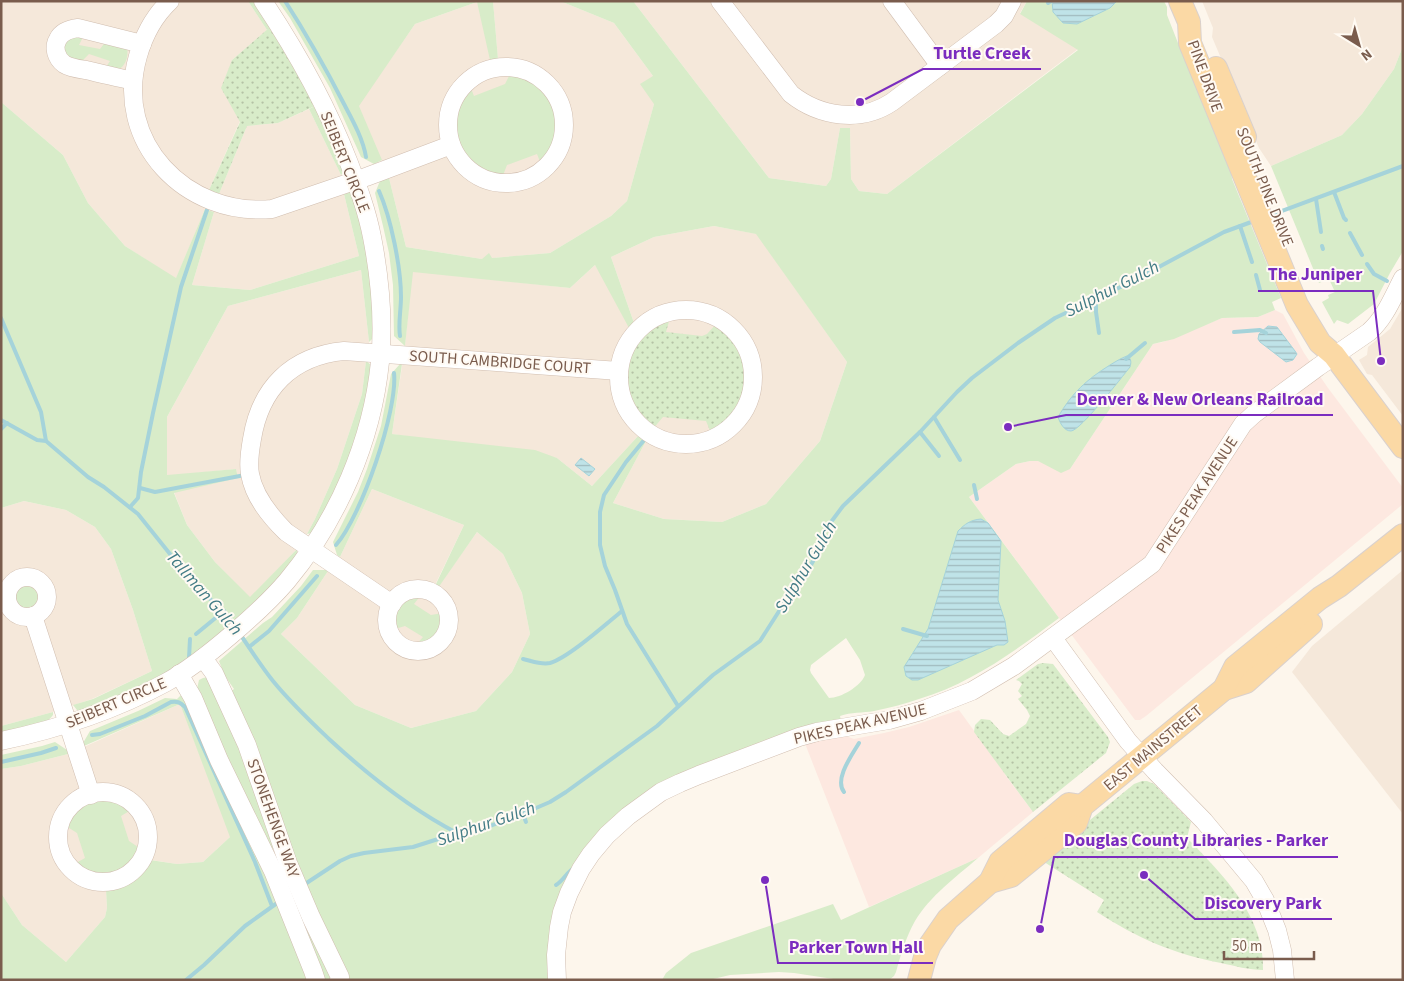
<svg xmlns="http://www.w3.org/2000/svg" width="1404" height="981" font-family="'Source Sans 3',sans-serif">
<style>
.residential{fill:#f5e8da}
.commercial{fill:#fde8e0}
.grass{fill:#d8ecc9;fill-rule:evenodd}
.park{fill:url(#park-dots)}
.water{fill:url(#water-rules);stroke:#a5d3da}
.lines{fill:none;stroke-linecap:round;stroke-linejoin:round}
.stream{stroke:#a5d3da;stroke-width:4}
.minor-casing{stroke:#d1beb0;stroke-width:19}
.major-casing{stroke:#dad1cd;stroke-width:24}
.minor{stroke:#fff;stroke-width:18}
.major{stroke:#fbd9a5;stroke-width:22}
.labels{text-anchor:middle;dominant-baseline:central;stroke-width:4;stroke-linejoin:round;paint-order:stroke}
.street-label{font-size:16px;fill:#7a5c4d;stroke:#fffaf3}
.water-label{font-size:18px;font-style:italic;fill:#437c86;stroke:#fffaf3}
.leader{fill:none;stroke:#7b2cbf;stroke-width:2}
.callout-dot{fill:#7b2cbf;stroke:#fffaf3;stroke-width:2}
.callout-label{font-size:18px;text-anchor:middle;font-weight:bold;fill:#7b2cbf;stroke:#fffaf3;stroke-width:4;stroke-linejoin:round;paint-order:stroke}
</style>
<defs>
<pattern id="park-dots" width="8" height="8" patternUnits="userSpaceOnUse" patternTransform="scale(1.25)"><rect width="8" height="8" fill="#d8ecc9"/><path d="M2 2h.1M6 6h.1" fill="none" stroke="#b4c2a5" stroke-width="1.8" stroke-linecap="round"/></pattern>
<pattern id="water-rules" width="6" height="5" patternUnits="userSpaceOnUse" patternTransform="scale(1.25)"><rect width="6" height="5" fill="#bfe3e8"/><path d="M0 2.5h6" fill="none" stroke="#a0bbbe"/></pattern>
</defs>
<rect width="100%" height="100%" fill="#fdf6ec"/>
<g class="residential">
<polygon points="1,1 248,1 267,30 232,60 240,121 209,190 219,194 247,126 278,123 309,109 341,175 344,194 359,256 250,290 192,285 214,212 205,209 176,279 125,246 88,203 63,155 1,102"/>
<polygon points="493,1 560,1 614,23 653,76 654,104 627,201 611,216 550,253 482,259 406,247 389,178 358,106 415,24 477,2 498,59"/>
<polygon points="633,1 1027,1 1020,13 1078,49 887,194 859,191 851,179 850,128 840,128 831,179 826,186 769,178"/>
<polygon points="1202,1 1403,1 1403,46 1394,69 1362,114 1342,135 1271,166 1259,148 1212,37 1213,28"/>
<polygon points="714,226 757,234 847,362 820,441 766,504 722,522 664,519 613,503 646,441 639,435 592,486 557,458 392,434 405,346 412,271 570,288 595,265 634,323 611,257 654,237"/>
<polygon points="361,270 369,342 366,361 362,394 337,469 315,519 307,534 297,549 250,598 215,562 187,525 174,492 237,478 236,469 167,476 167,417 228,306"/>
<polygon points="1403,307 1403,416 1372,375 1367,374 1359,360 1367,355 1368,347 1390,329"/>
<polygon points="372,489 464,525 435,585 438,587 477,532 503,554 522,593 530,634 512,672 476,711 411,728 355,705 281,634 297,618 328,571 340,557"/>
<polygon points="24,501 66,510 95,527 111,549 133,610 152,671 92,699 53,712 1,726 1,508"/>
<polygon points="1403,570 1403,814 1292,672 1312,646"/>
<polygon points="180,704 231,836 203,862 177,864 151,860 146,869 132,881 119,887 106,890 107,908 105,917 66,962 22,925 1,893 1,769 21,766 68,754"/>
</g>
<g class="commercial">
<polygon points="1275,310 1283,314 1304,353 1328,388 1403,488 1403,504 1146,716 1140,720 1135,720 969,497 1016,464 1030,461 1038,461 1070,469 1153,344 1163,342 1222,318 1258,317"/>
<polygon points="959,710 1004,772 1006,776 1033,812 978,858 869,907 804,741 843,735 854,739 884,733 909,727"/>
</g>
<g class="grass">
<polygon points="248,1 254,1 270,27 267,30"/>
<polygon points="278,1 493,1 498,59 490,60 477,2 415,24 359,106 382,160 374,164 361,157 330,88 290,18"/>
<path d="M 560,1 L 633,1 L 769,178 L 826,186 L 831,179 L 840,128 L 850,128 L 851,179 L 859,191 L 887,194 L 1078,50 L 1020,14 L 1027,1 L 1164,1 L 1167,7 L 1167,15 L 1178,43 L 1181,46 L 1230,159 L 1232,179 L 1281,298 L 1272,302 L 1275,310 L 1258,317 L 1222,318 L 1174,339 L 1153,344 L 1070,469 L 1061,473 L 1038,461 L 1030,461 L 1016,464 L 969,497 L 1059,618 C 1015,651 972,683 919,699 C 905,704 889,708 874,711 C 863,713 851,712 840,716 L 841,721 L 680,776 L 581,855 L 552,980 L 350,980 L 344,971 L 319,921 L 229,693 L 234,689 L 225,676 L 219,661 L 263,623 L 272,617 L 301,586 L 313,570 L 327,570 L 328,571 L 297,618 L 281,634 L 355,705 L 411,728 L 476,711 L 512,672 L 530,634 L 522,593 L 503,554 L 477,532 L 438,588 L 435,586 L 464,525 L 372,489 L 340,557 L 337,555 L 333,542 L 358,492 L 367,469 L 381,426 L 391,374 L 400,364 L 402,364 L 392,434 L 535,450 L 557,458 L 592,486 L 639,435 L 646,441 L 613,503 L 664,519 L 722,522 L 766,504 L 820,441 L 847,362 L 756,234 L 714,226 L 654,237 L 611,257 L 634,323 L 629,328 L 595,265 L 570,288 L 413,272 L 405,346 L 394,336 L 393,285 L 389,253 L 383,226 L 375,193 L 380,181 L 389,178 L 406,247 L 482,259 L 489,253 L 492,258 L 550,253 L 611,216 L 627,201 L 654,104 L 640,84 L 653,76 L 614,23 ZM 846,638 L 860,660 L 865,675 C 861,686 841,698 829,698 L 811,673 L 810,670 L 811,665 Z"/>
<path d="M 84,35 L 79,45 L 100,49 L 107,40 L 127,48 C 129,56 125,68 117,70 C 113,71 108,70 104,70 L 110,61 L 89,54 L 79,64 L 65,58 L 62,42 L 66,36 Z"/>
<polygon points="1403,46 1403,251 1390,273 1374,304 1348,324 1337,320 1334,324 1322,302 1329,298 1328,295 1335,292 1329,279 1319,283 1271,166 1342,135 1362,114 1394,69"/>
<path d="M 511,72 L 514,72 C 526,75 537,78 545,87 C 551,94 556,103 558,111 C 562,128 557,156 541,164 L 537,154 L 507,165 L 502,178 C 494,177 486,175 479,172 C 455,159 446,129 457,105 C 460,97 463,91 470,86 L 474,96 L 505,84 Z"/>
<polygon points="1,102 63,155 88,203 125,246 176,278 205,209 214,212 192,285 250,290 359,256 344,194 349,192 352,193 360,219 372,280 374,337 369,342 361,270 228,306 167,417 167,475 236,469 238,478 174,493 187,525 215,562 250,597 297,549 297,555 284,573 226,631 172,670 113,699 81,711 77,710 73,705 93,699 152,671 133,610 111,549 95,527 66,510 24,501 1,508"/>
<polygon points="315,106 329,135 344,173 341,175 309,109"/>
<path d="M 366,361 L 371,365 C 366,425 343,483 312,533 L 307,534 L 315,519 L 337,469 L 362,394 Z"/>
<circle cx="27" cy="596" r="15"/>
<path d="M 417,593 L 421,595 L 414,604 L 431,615 L 443,613 C 446,631 436,643 419,647 L 416,645 L 423,637 L 405,626 L 395,629 C 387,610 399,598 417,593 Z"/>
<polygon points="209,677 245,756 275,846 272,849 234,776 197,689 199,680 203,678"/>
<path d="M 182,694 L 268,872 L 310,980 L 1,980 L 1,893 L 22,925 L 66,962 L 105,917 L 107,908 L 106,890 C 127,886 140,879 150,860 L 177,864 L 203,862 L 230,837 L 180,704 L 84,746 L 83,743 L 90,731 L 138,711 L 165,698 L 177,699 Z"/>
<polygon points="53,712 53,715 47,722 1,733 1,726"/>
<polygon points="55,742 67,750 68,754 21,766 1,769 1,755 42,746"/>
<path d="M 101,797 C 111,798 126,799 131,810 L 121,816 L 129,841 L 141,849 C 141,854 138,858 134,862 C 118,881 91,883 76,863 L 85,858 L 77,833 L 66,826 C 68,809 86,801 101,797 Z"/>
<path d="M 978,858 C 956,877 930,896 915,921 C 906,937 901,954 896,972 L 894,976 L 889,980 L 840,980 L 794,973 L 779,972 L 730,975 L 709,980 L 662,980 L 666,973 L 691,953 L 833,904 L 841,920 Z"/>
<polygon points="309,930 332,980 320,980 305,933"/>
</g>
<g class="park">
<polygon points="270,27 281,43 315,106 278,123 247,126 219,194 209,190 240,122 221,88 232,60"/>
<path d="M 670,318 L 666,332 L 702,336 L 707,334 L 717,323 C 726,330 734,337 739,346 C 759,377 742,417 711,433 L 706,421 L 663,417 L 652,430 C 642,421 634,412 628,400 C 614,367 634,324 670,318 Z"/>
<polygon points="1043,663 1053,664 1056,668 1108,737 1110,742 1106,753 1033,812 974,732 975,725 981,719 990,720 1003,734 1009,736 1026,724 1030,716 1027,710 1018,699 1022,696 1018,691 1022,684 1019,681 1016,680 1038,664"/>
<path d="M 1142,781 L 1147,781 L 1154,784 L 1191,822 L 1187,838 C 1222,874 1265,916 1263,970 C 1249,970 1235,966 1221,963 C 1174,954 1137,938 1097,912 L 1104,900 L 1041,860 L 1134,784 Z"/>
</g>
<g class="water">
<polygon points="1052,1 1117,1 1110,8 1077,24 1063,23 1053,12"/>
<polygon points="1268,326 1277,327 1295,351 1297,354 1293,360 1286,362 1260,342 1258,339 1259,334"/>
<path d="M 1127,356 C 1132,359 1131,363 1130,367 C 1122,377 1080,431 1071,431 C 1064,431 1060,423 1058,417 C 1072,393 1086,380 1110,365 C 1115,362 1121,358 1127,356 Z"/>
<polygon points="581,458 595,469 589,476 575,465"/>
<path d="M 981,519 L 988,523 L 1001,541 L 998,600 L 1005,621 L 1008,642 L 1004,645 L 997,645 L 918,680 L 912,680 L 906,676 L 904,667 L 928,629 L 958,531 C 965,524 970,520 981,519 Z"/>
</g>
<g class="lines">
<g class="stream">
<path d="M 285,1 C 307,35 326,69 344,104 C 353,121 363,139 366,157"/>
<polyline points="1048,3 1051,1"/>
<path d="M 379,191 C 391,218 401,268 401,297 C 401,310 398,324 400,336"/>
<polyline points="1334,192 1344,218 1346,220"/>
<polyline points="1316,199 1321,232"/>
<polyline points="1268,216 1403,166"/>
<polyline points="1240,226 1252,262"/>
<polyline points="1350,233 1362,255"/>
<polyline points="1322,246 1323,249"/>
<polyline points="1367,264 1374,274 1387,281"/>
<polyline points="1256,275 1260,290"/>
<polyline points="1096,298 1096,312 1099,333"/>
<polyline points="1,318 41,412 46,441 88,477 104,487 138,514 178,564 213,602 224,611 235,626"/>
<polyline points="1234,332 1260,330 1266,333"/>
<polyline points="1126,359 1145,343"/>
<polyline points="934,417 960,460"/>
<polyline points="1,420 37,440 46,441"/>
<polyline points="1,429 7,423"/>
<polyline points="920,432 939,456"/>
<polyline points="645,439 626,462 604,495 600,512 600,545 605,566 615,590 627,624 678,706"/>
<polyline points="974,485 977,499"/>
<polyline points="140,488 155,492 245,475"/>
<polyline points="130,507 138,498 141,472 153,413 181,287 207,210"/>
<path d="M 336,545 C 361,517 398,410 394,373"/>
<polyline points="903,629 927,636"/>
<polyline points="196,634 224,611"/>
<path d="M 240,634 C 251,650 261,666 273,681 C 290,702 309,720 329,739 C 368,775 409,808 457,833"/>
<polyline points="249,647 269,631 317,576"/>
<polyline points="189,658 190,639"/>
<path d="M 523,659 C 532,661 541,665 550,663 C 568,658 606,624 622,611"/>
<path d="M 92,735 L 100,734 L 145,716 L 171,702 C 177,701 180,702 185,707 L 255,862 L 272,906"/>
<polyline points="1,762 41,753 56,748"/>
<path d="M 844,792 C 834,779 852,755 859,743"/>
<polyline points="523,814 526,822"/>
<path d="M 556,885 C 564,880 567,872 574,868"/>
<polyline points="302,886 340,861 351,856 364,853 413,847 457,833 477,831 529,811 550,802 566,792 657,726 713,675 760,641 797,583 808,570 816,556 825,530 843,506 920,432 957,392 972,378 1018,343 1055,318 1129,283 1224,232 1254,221"/>
<polyline points="186,980 204,965 245,926 280,901"/>
</g>
<defs>
<g id="minor">
<path d="M 170,1 C 154,16 144,35 138,56 C 113,142 186,217 272,209 L 366,177 L 451,145"/>
<path d="M 720,1 L 791,94 C 820,117 861,123 892,102 L 996,24 L 1004,16 L 1012,1"/>
<polyline points="892,1 940,66"/>
<circle cx="506" cy="125" r="58"/>
<path d="M 133,81 C 117,77 102,74 86,70 C 79,69 70,68 64,64 C 56,58 53,47 58,39 C 62,31 70,29 78,28 L 142,44"/>
<circle cx="686" cy="377" r="67"/>
<circle cx="27" cy="597" r="20"/>
<circle cx="418" cy="620" r="31"/>
<path d="M 392,604 L 286,532 C 270,516 254,497 250,474 C 248,463 250,450 252,439 C 260,389 291,356 344,351 L 619,371"/>
<polyline points="33,616 91,795"/>
<polyline points="1053,638 1128,741 1155,771 1204,821 1254,881 1265,900 1277,930 1282,950 1285,980"/>
<polyline points="203,658 214,673 247,745 288,863 311,917 340,977 339,980"/>
<polyline points="179,674 193,698 219,760 273,871 313,971 316,980"/>
<path d="M 1,741 C 58,729 113,711 165,683 C 189,670 210,653 231,635 C 251,618 270,601 287,581 C 338,520 372,441 380,362 C 384,320 380,278 372,237 C 367,211 358,187 349,163 C 327,106 297,52 263,1"/>
<circle cx="103" cy="837" r="45"/>
<path d="M 557,980 L 556,955 L 559,927 L 562,912 L 569,893 L 581,869 L 591,854 L 607,835 L 628,816 L 661,792 L 680,783 L 699,775 L 799,737 L 817,732 L 889,720 L 921,711 L 972,691 L 1014,666 L 1152,564 L 1243,424 L 1254,414 L 1318,367 L 1369,332 C 1385,318 1393,297 1403,278"/>
</g>
<g id="major">
<polyline points="1180,1 1189,22 1190,43 1297,305 1320,343 1334,355 1403,447"/>
<polyline points="1216,68 1245,137"/>
<polyline points="1224,689 1246,682 1311,624"/>
<polyline points="990,882 1011,876 1076,823 1082,806 1224,689 1235,667 1320,598 1339,586 1403,535"/>
<polyline points="919,980 925,957 930,945 948,919 990,882 1000,862 1069,804 1082,806"/>
</g>
</defs>
<use href="#minor" class="minor-casing"/>
<use href="#major" class="major-casing"/>
<use href="#minor" class="minor"/>
<use href="#major" class="major"/>
</g>
<g class="labels">
<g class="street-label">
<text transform="translate(1205 76) rotate(70)">PINE DRIVE</text>
<text transform="translate(345 162) rotate(68)">SEIBERT CIRCLE</text>
<text transform="translate(1265 187) rotate(68)">SOUTH PINE DRIVE</text>
<text transform="translate(500 362) rotate(4)">SOUTH CAMBRIDGE COURT</text>
<text transform="translate(1197 495) rotate(-57)">PIKES PEAK AVENUE</text>
<text transform="translate(116 703) rotate(-23)">SEIBERT CIRCLE</text>
<text transform="translate(860 724) rotate(-13)">PIKES PEAK AVENUE</text>
<text transform="translate(1153 748) rotate(-40)">EAST MAINSTREET</text>
<text transform="translate(273 818) rotate(70)">STONEHENGE WAY</text>
</g>
<g class="water-label">
<text transform="translate(1112 289) rotate(-27)">Sulphur Gulch</text>
<text transform="translate(806 567) rotate(-59)">Sulphur Gulch</text>
<text transform="translate(204 593) rotate(49)">Tallman Gulch</text>
<text transform="translate(486 824) rotate(-19)">Sulphur Gulch</text>
</g>
</g>
<path class="leader" d="M860 102L923 69H1041M1381 361L1373 291H1258M1008 427L1066 415H1333M1040 929L1054 857H1338M1144 875L1195 919H1332M765 880L778 963H933"/>
<g class="callout-dot">
<circle cx="860" cy="102" r="5"/>
<circle cx="1381" cy="361" r="5"/>
<circle cx="1008" cy="427" r="5"/>
<circle cx="1040" cy="929" r="5"/>
<circle cx="1144" cy="875" r="5"/>
<circle cx="765" cy="880" r="5"/>
</g>
<g class="callout-label">
<text x="982" y="59">Turtle Creek</text>
<text x="1315" y="280">The Juniper</text>
<text x="1200" y="405">Denver &amp; New Orleans Railroad</text>
<text x="1196" y="846">Douglas County Libraries - Parker</text>
<text x="1263" y="909">Discovery Park</text>
<text x="856" y="953">Parker Town Hall</text>
</g>
<rect width="1404" height="981" fill="none" stroke="#7a5c4d" stroke-width="5"/>
<g transform="translate(1359 45) rotate(143)" stroke="#fffaf3" stroke-width="4" paint-order="stroke">
<path d="M0-4L9 19L0 12L-9 19Z" fill="#7a5c4d"/>
<text y="-8" font-size="14" font-weight="bold" text-anchor="middle" fill="#7a5c4d">N</text>
</g>
<path d="M1224 951v8h90v-8" fill="none" stroke="#7a5c4d" stroke-width="2.5"/>
<text x="1232" y="951" font-size="15" fill="#7a5c4d" stroke="#fffaf3" stroke-width="4" paint-order="stroke">50 m</text>
</svg>
